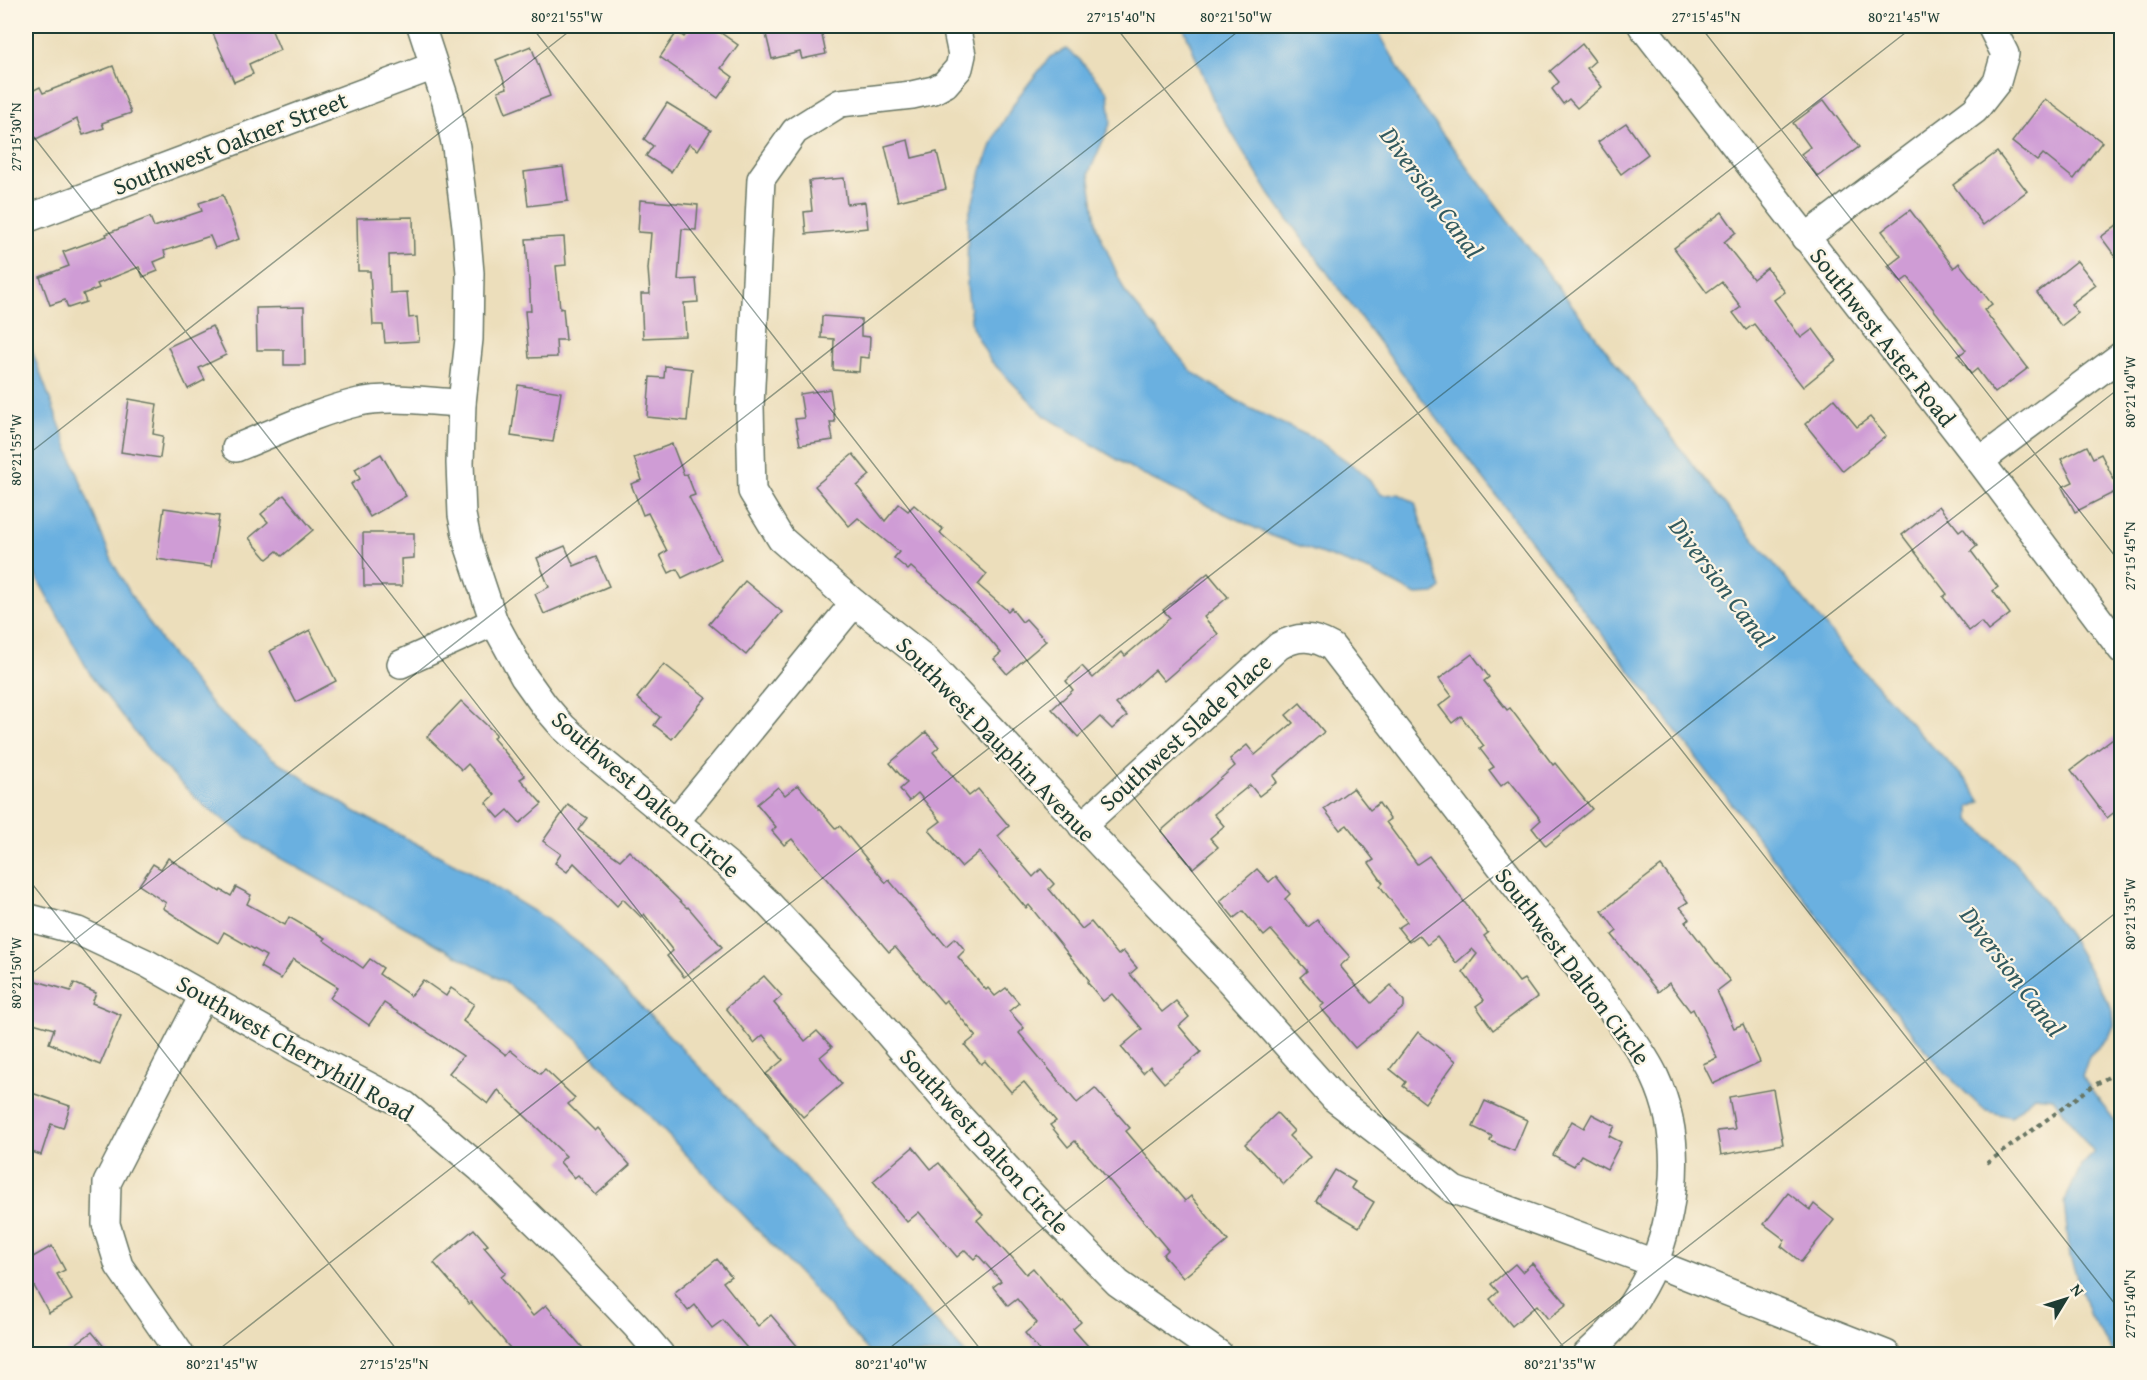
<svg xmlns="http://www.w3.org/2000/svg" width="2147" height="1380" font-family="'Gentium Book Plus',serif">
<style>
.water{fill:#6ab0e0;stroke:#44768a;stroke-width:1.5}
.building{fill:#cf9cd5}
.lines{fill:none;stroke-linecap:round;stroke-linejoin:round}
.minor-casing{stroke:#677563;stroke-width:30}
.path{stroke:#677563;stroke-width:4;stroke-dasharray:4.5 4.5;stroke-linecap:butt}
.minor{stroke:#fff;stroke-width:27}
.ticks{fill:none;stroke:#1f3d34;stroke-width:1.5;stroke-opacity:0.45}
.labels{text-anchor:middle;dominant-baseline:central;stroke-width:4.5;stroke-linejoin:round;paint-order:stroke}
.street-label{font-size:24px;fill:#1f3d34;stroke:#fcf5e5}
.water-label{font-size:26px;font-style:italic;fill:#325a5f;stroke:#fcf5e5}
.neatline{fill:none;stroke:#1f3d34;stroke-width:2}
.ticks-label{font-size:15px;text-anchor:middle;fill:#1f3d34}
</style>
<rect width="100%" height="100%" fill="#fcf5e5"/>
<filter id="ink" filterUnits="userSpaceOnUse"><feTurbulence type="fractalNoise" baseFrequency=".0167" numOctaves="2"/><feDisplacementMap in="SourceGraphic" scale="12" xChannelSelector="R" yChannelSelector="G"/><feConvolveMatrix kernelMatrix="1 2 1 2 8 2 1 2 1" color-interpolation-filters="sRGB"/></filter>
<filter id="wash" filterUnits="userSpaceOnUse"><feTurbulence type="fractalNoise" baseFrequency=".008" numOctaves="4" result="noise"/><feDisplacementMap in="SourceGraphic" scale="24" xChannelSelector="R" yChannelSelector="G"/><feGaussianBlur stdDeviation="1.35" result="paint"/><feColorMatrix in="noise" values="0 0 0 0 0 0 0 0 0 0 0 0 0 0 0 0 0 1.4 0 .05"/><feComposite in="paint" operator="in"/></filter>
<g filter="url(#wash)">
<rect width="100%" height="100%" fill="#ecdebb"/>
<g class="water">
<polygon points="1183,26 1375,26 1417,100 1696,469 1845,650 1920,734 1968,782 1981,802 1970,807 1970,820 2021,869 2070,937 2113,1011 2114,1025 2109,1037 2089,1056 2082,1077 2121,1129 2121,1354 2114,1354 2090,1316 2070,1257 2064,1203 2081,1166 2094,1153 2053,1098 2034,1096 2011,1117 1984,1110 1942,1070 1829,931 1374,336 1270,195 1217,109"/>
<polygon points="1066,49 1079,59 1108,93 1111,122 1089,173 1097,228 1125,292 1192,372 1245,406 1317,440 1362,472 1382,495 1399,494 1415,503 1441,588 1434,594 1416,595 1373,572 1272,536 1141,474 1045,416 990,360 972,327 967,287 968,218 982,170 997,132 1018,97 1050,57"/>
<polygon points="26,335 85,493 113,563 136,603 166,648 216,709 272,758 354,811 470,872 545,918 585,948 779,1150 966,1354 871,1354 807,1282 576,1038 503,981 262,848 203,805 156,759 93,679 26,558"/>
</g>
<g id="blocks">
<g class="building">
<polygon points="219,26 270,26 280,50 249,64 253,74 234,82 211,29"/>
<polygon points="692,26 711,26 738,45 721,68 733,77 718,98 660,57 677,32 684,37"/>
<polygon points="764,26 820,26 826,54 802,59 800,52 772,59"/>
<polygon points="1582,44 1595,61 1587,68 1602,87 1577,108 1569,99 1563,104 1552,89 1559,82 1550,71"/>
<polygon points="531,46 550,96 506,113 498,91 507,88 496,60"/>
<polygon points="113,66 131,113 102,123 104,128 83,135 77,119 26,144 26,94 40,87 43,93"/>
<polygon points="2045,99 2102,142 2074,179 2043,154 2037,161 2012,142"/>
<polygon points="1824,100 1859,147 1818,177 1801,154 1810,147 1793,123"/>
<polygon points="667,103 711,130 698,150 689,144 671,172 646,156 653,146 644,139"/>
<polygon points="1626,123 1648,154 1621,174 1598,142"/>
<polygon points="908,140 912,158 937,152 946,189 898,201 885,146"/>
<polygon points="1997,152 2027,191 1983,225 1953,185"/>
<polygon points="563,167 568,201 528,206 524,172"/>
<polygon points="844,178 847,204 865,202 868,228 806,234 804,212 812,211 809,181"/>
<polygon points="223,195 239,239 215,248 210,236 164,251 166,257 154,262 158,271 143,277 139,267 97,284 99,288 83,294 86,302 68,308 65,300 50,305 40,277 69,266 63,252 107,236 106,234 150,217 154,227 202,211 199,203"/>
<polygon points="640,200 698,205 696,230 682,229 678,280 696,279 698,302 684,303 686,336 643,338 641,294 650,294 648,269 651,233 638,232"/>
<polygon points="1910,210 1954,268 1959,263 1992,304 1984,310 2028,368 1995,393 1977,369 1971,374 1958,356 1966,350 1908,277 1901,282 1888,266 1901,256 1882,231"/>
<polygon points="1722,212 1736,232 1724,242 1753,279 1767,268 1785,292 1774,300 1801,338 1813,329 1836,360 1803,387 1754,324 1746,330 1733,313 1741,307 1722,282 1707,293 1674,248"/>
<polygon points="413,217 414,254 389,255 390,293 407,292 409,318 417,317 419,341 385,343 383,325 373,325 370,271 358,271 357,218"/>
<polygon points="2121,222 2121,264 2101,237"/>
<polygon points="564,237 566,265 556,266 560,309 563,308 566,340 556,340 557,357 529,358 525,311 531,311 526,239"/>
<polygon points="2077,261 2096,285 2071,304 2078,313 2061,326 2037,293"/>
<polygon points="304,307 305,365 284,365 284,350 257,350 256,308"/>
<polygon points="822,316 861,319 861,336 870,337 869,358 860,357 859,372 833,370 834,339 821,338"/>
<polygon points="212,326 226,355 199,368 205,380 188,389 168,347"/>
<polygon points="665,366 692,369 687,421 647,417 650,377 664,378"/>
<polygon points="518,385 561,392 553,442 511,436"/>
<polygon points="830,389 835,422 830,422 833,440 800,445 795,419 804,418 800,394"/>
<polygon points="129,399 157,404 153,434 163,436 160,458 121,452"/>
<polygon points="1834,399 1857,427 1870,417 1886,436 1843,471 1805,424"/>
<polygon points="672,444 684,475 687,474 695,495 689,497 721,559 682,578 677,569 669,573 660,555 667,551 648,513 643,515 631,484 642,480 634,458"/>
<polygon points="2087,446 2093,458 2101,454 2119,490 2075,512 2062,487 2073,482 2061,459"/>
<polygon points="381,454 406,496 370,517 351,484 360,479 355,469"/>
<polygon points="853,454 870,475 857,486 885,521 899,504 908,511 914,505 943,529 940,533 987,574 978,585 1008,611 1011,608 1022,622 1026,619 1046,641 1007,674 994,659 1001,653 975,622 911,567 908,570 894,558 899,552 858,518 849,526 815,486"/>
<polygon points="284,495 313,530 282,556 277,551 267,559 249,538 268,522 261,514"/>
<polygon points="1939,506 1959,531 1963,528 1977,546 1971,551 1998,587 1993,591 2010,614 1988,631 1981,622 1969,631 1943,597 1947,594 1902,535"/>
<polygon points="164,508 219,516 211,567 157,559"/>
<polygon points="363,533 414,533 414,558 401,559 402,586 364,586"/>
<polygon points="565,546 574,566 596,557 609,586 544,614 535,594 549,587 537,558"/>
<polygon points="1208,573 1228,597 1204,617 1218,634 1164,681 1155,670 1116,704 1127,716 1112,729 1100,717 1078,737 1052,709 1073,690 1066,681 1082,666 1093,678 1122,652 1125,656 1170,618 1163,610"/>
<polygon points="745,581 782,612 746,655 709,624"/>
<polygon points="310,630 336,681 296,702 270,651"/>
<polygon points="1472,654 1489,677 1484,681 1507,710 1510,708 1553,765 1555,763 1592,809 1546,846 1532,828 1541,820 1509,780 1501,786 1489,770 1494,767 1480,749 1484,746 1461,716 1452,723 1439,706 1452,696 1439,679"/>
<polygon points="664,664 706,697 672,739 654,725 660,717 637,698"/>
<polygon points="461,701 496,734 493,738 525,776 520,779 542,804 520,823 508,810 499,818 486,803 495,795 468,764 462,770 427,737"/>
<polygon points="1300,703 1324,732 1273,776 1277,782 1259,796 1250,785 1214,814 1224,826 1210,838 1218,847 1193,868 1161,831 1235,766 1230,759 1247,745 1255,755 1293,723 1286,715"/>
<polygon points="926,732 939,747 933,752 969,796 978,789 1009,826 998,836 1033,877 1041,869 1054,884 1049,889 1082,929 1091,922 1118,955 1123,951 1137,968 1130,974 1162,1012 1176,1001 1189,1017 1179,1026 1201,1052 1164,1083 1150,1066 1143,1073 1121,1047 1142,1029 1112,994 1103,1001 1087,982 1089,980 1029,905 1026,908 979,852 961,867 929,830 941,821 918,793 909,801 900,789 907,783 890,763"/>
<polygon points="2121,732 2121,807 2107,818 2071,770"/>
<polygon points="798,785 836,829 840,826 886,883 889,880 935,935 936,934 946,946 955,938 965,950 958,957 986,990 988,988 995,996 1006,988 1019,1003 1009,1011 1024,1028 1019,1033 1077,1103 1095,1088 1130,1128 1126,1131 1185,1201 1191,1196 1228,1241 1183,1278 1163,1255 1168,1250 1092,1160 1075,1141 1068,1147 1050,1125 1056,1121 1024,1082 1011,1092 985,1061 981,1064 965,1045 976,1036 946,1000 943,1003 895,947 889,952 792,839 784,845 772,831 776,827 757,804 778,787 785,795"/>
<polygon points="1353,788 1370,810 1379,803 1390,819 1386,822 1417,864 1429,856 1488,933 1484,936 1519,982 1524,979 1537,997 1493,1030 1476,1006 1484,1000 1463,972 1477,954 1472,949 1456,963 1437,937 1427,945 1419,935 1409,942 1398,928 1407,922 1380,886 1383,883 1369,863 1374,860 1347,825 1340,830 1324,809"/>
<polygon points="568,805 587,818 578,830 620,860 629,851 687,908 688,907 722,947 684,977 667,956 673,951 644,914 641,917 623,899 617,906 574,863 567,872 555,863 561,854 543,841"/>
<polygon points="168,858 220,892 221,890 231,896 236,887 251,895 247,904 285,925 289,917 325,938 323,940 363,968 370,959 383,968 379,974 411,996 423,980 446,996 451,988 474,1004 463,1021 506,1055 510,1050 540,1074 545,1069 575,1098 568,1104 595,1131 598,1128 630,1165 596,1195 578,1175 574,1178 560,1162 566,1156 498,1090 488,1104 449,1073 463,1056 384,1003 369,1025 330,998 338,987 293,959 281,979 260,967 266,956 224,932 218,943 198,931 163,908 166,903 139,885 153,864 161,869"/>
<polygon points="1661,866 1688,902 1680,907 1690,919 1685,922 1730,981 1717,991 1734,1028 1743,1024 1760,1062 1713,1084 1703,1064 1717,1058 1693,1009 1690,1011 1669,983 1658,992 1612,935 1617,931 1602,911"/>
<polygon points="1257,869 1269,882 1276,876 1290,894 1285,899 1308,927 1317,920 1350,957 1340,966 1371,1003 1391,985 1404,1001 1404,1007 1355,1048 1320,1007 1324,1004 1300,977 1307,971 1271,930 1264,936 1243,911 1234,918 1220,901"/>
<polygon points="764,976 782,996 774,1003 805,1041 817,1031 832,1047 820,1057 842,1084 803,1117 766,1074 783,1060 763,1035 754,1043 726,1008"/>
<polygon points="26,978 71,991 74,983 96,993 92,1003 121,1015 100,1065 49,1043 54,1029 26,1021"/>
<polygon points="1418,1032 1456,1061 1425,1103 1403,1086 1406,1082 1390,1069"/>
<polygon points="1773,1089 1783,1144 1721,1155 1717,1131 1735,1129 1729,1097"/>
<polygon points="26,1091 70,1106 63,1128 51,1124 41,1155 26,1150"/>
<polygon points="1485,1101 1527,1120 1514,1151 1490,1141 1492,1136 1473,1127"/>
<polygon points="1277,1113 1294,1131 1289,1136 1310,1157 1284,1184 1245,1144"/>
<polygon points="1592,1114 1615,1126 1609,1136 1621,1142 1607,1169 1581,1155 1574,1166 1553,1155 1572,1121 1584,1128"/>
<polygon points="913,1147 931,1169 939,1163 983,1215 977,1220 1009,1256 1010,1255 1026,1274 1033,1268 1061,1302 1063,1301 1081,1322 1073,1329 1095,1354 1042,1354 1025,1333 1037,1323 1017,1299 1008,1306 993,1287 1001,1281 978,1255 974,1259 965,1250 957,1257 919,1212 907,1222 873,1181"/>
<polygon points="1335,1170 1355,1182 1351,1188 1374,1202 1359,1227 1316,1201"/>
<polygon points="1788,1193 1810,1210 1814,1204 1834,1220 1801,1262 1781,1246 1785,1240 1764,1224"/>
<polygon points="474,1229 488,1245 484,1247 506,1273 501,1277 533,1316 546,1305 588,1354 515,1354 471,1302 469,1304 434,1263"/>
<polygon points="52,1246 65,1270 57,1274 72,1300 49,1313 34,1286 26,1291 26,1261"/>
<polygon points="717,1259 731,1276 723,1282 758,1326 771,1315 804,1354 752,1354 723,1320 712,1328 695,1305 688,1311 674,1293"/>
<polygon points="1532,1263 1567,1304 1548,1319 1537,1305 1512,1326 1490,1299 1498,1292 1491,1284 1515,1264 1522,1272"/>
<polygon points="92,1332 110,1354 62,1354"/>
</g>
</g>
</g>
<g filter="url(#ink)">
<use href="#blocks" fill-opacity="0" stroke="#677563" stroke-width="1.5"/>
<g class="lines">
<defs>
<g id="minor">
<polyline points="421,26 446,102 456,147 466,226 470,273 469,339 462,403 460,463 462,515 468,544 494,622 524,677 544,705 563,727 586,748 729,866 767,902 868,1010 957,1114 1038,1202 1118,1283 1219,1354"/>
<polyline points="956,26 962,55 959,68 945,84 934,90 912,95 840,103 795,131 761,179 750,406 752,491 781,539 854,603 923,657 1229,980 1334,1098 1454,1190 1654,1263 1886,1354"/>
<polyline points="1642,26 1980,461 2122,650"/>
<polyline points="26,219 434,66"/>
<polyline points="1805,238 1975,110 1997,82 2005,54 1991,26"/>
<path d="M 236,448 C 276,432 317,412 359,402 C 389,395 430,402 462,403"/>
<polyline points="1980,461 2122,355"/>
<polyline points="401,664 494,622"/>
<polyline points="676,821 854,603"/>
<path d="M 1082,826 L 1279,646 C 1298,635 1313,636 1332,647 L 1616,1016 C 1629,1036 1645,1055 1655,1077 C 1687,1145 1675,1234 1637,1296 C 1624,1319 1606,1337 1587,1354"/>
<polyline points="26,917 78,931 148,964 296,1048 405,1105 481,1169 558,1244 636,1326 660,1354"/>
<polyline points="180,1354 119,1266 106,1224 107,1183 203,996"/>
</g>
</defs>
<use href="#minor" class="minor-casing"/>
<polyline class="path" points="1987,1163 2093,1086 2122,1069"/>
<use href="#minor" class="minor"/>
</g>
</g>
<path class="ticks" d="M 531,26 L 1569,1354M 1115,26 L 2122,1313M 1700,26 L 2122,565M 26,127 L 984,1354M 26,456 L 576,26M 26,876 L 400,1354M 26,978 L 1245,26M 213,1354 L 1914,26M 882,1354 L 2122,386M 1550,1354 L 2122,908"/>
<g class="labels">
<g class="street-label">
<text transform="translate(230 143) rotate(-21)">Southwest Oakner Street</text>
<text transform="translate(1883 337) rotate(52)">Southwest Aster Road</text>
<text transform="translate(1185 732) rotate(-42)">Southwest Slade Place</text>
<text transform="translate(996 739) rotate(46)">Southwest Dauphin Avenue</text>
<text transform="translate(646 794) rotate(41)">Southwest Dalton Circle</text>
<text transform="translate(1573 966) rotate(53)">Southwest Dalton Circle</text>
<text transform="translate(295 1048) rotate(30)">Southwest Cherryhill Road</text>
<text transform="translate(985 1141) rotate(48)">Southwest Dalton Circle</text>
</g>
<g class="water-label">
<text transform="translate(1432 192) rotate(54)">Diversion Canal</text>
<text transform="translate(1722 582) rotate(53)">Diversion Canal</text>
<text transform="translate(2013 971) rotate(53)">Diversion Canal</text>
</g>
</g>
<rect width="2147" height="1380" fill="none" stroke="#fcf5e5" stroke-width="66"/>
<g transform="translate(2066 1299) rotate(52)" stroke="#fcf5e5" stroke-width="4.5" paint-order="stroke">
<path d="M0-4.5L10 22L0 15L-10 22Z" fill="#1f3d34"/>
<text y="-9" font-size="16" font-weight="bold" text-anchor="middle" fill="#1f3d34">N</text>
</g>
<rect x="33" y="33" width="2081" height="1314" class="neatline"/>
<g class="ticks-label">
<text x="567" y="22">80°21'55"W</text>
<text x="1121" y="22">27°15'40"N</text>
<text x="1236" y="22">80°21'50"W</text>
<text x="1706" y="22">27°15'45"N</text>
<text x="1904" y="22">80°21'45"W</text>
<text transform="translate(16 137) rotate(-90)" y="5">27°15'30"N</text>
<text transform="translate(2130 392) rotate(-90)" y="5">80°21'40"W</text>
<text transform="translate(16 450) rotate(-90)" y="5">80°21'55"W</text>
<text transform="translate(2130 556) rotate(-90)" y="5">27°15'45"N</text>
<text transform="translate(2130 914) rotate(-90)" y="5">80°21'35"W</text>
<text transform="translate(16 973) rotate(-90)" y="5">80°21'50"W</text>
<text transform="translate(2130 1304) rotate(-90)" y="5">27°15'40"N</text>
<text x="222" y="1369">80°21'45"W</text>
<text x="394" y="1369">27°15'25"N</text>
<text x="891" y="1369">80°21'40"W</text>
<text x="1560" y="1369">80°21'35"W</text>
</g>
</svg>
